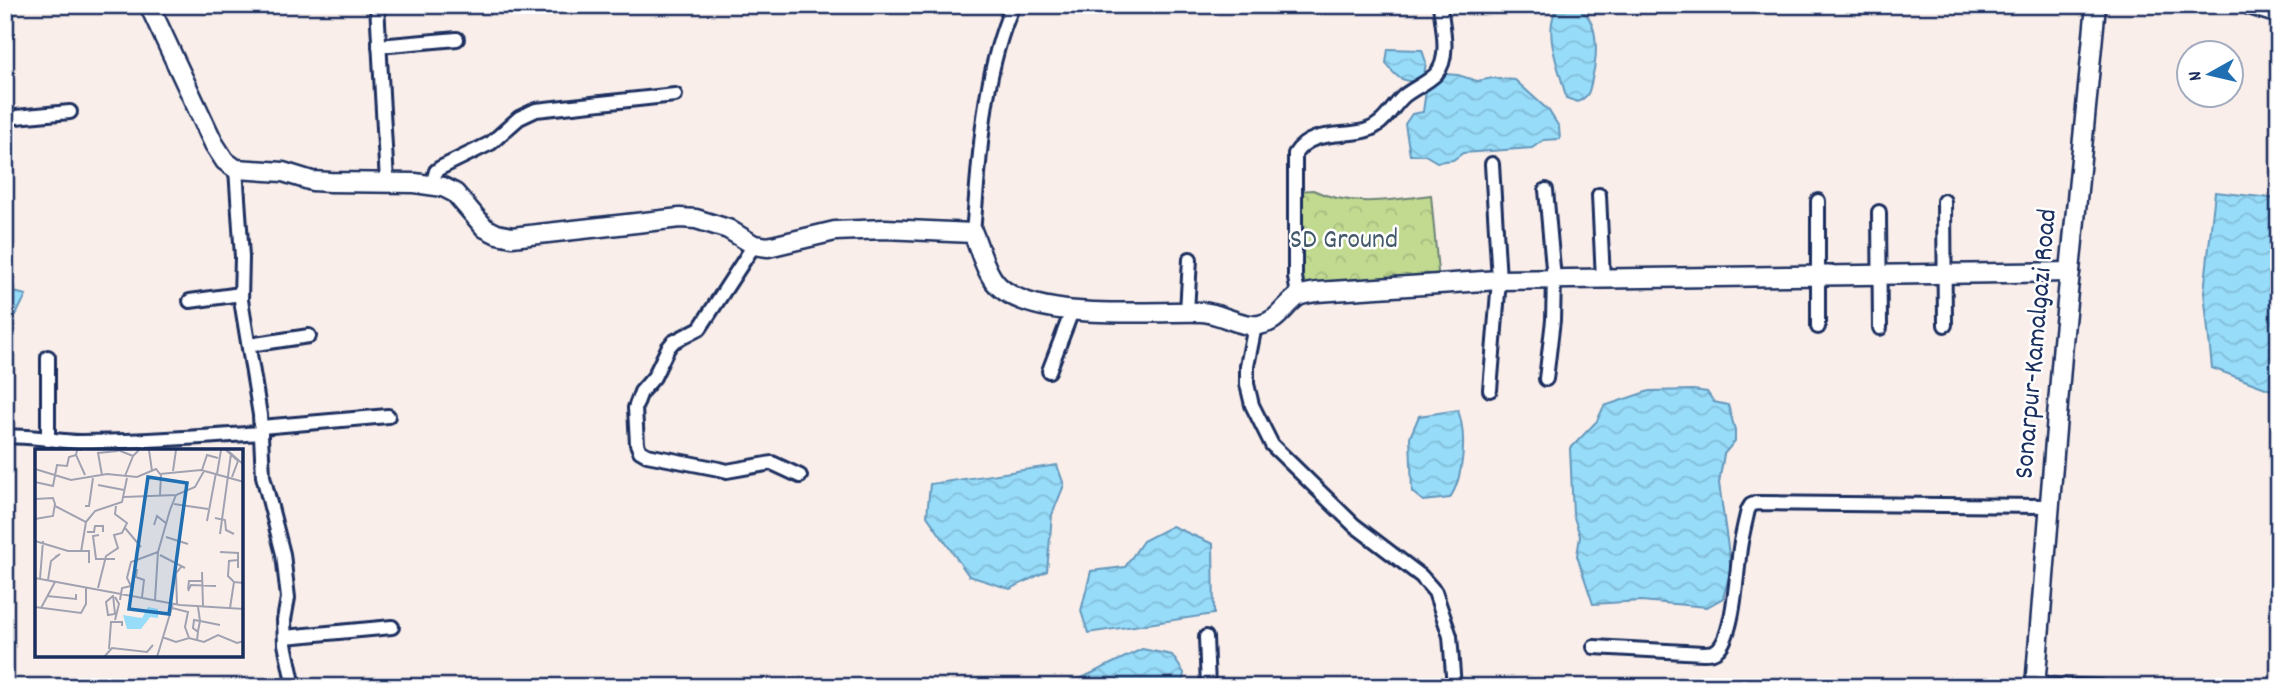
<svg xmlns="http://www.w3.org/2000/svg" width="2284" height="692" font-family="Dekko,sans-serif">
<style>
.park{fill:url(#park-crowns);stroke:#6e8477;stroke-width:2}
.water{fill:url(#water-waves);stroke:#6597bb;stroke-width:2}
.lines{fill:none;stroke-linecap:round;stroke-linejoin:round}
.street-casing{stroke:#1b2f5e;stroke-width:18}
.secondary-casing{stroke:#1b2f5e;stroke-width:23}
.street{stroke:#fff;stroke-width:12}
.secondary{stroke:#fff;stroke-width:18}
.labels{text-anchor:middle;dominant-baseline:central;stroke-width:5;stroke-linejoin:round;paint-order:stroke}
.park-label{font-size:28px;fill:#445a6a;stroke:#fff}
.street-label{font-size:28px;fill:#1b2f5e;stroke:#fff}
.inset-road{fill:none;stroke:#a0a2b2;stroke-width:2}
.view{fill:#1f6fb2;fill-opacity:0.15;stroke:#1f6fb2;stroke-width:3.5}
.inset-edge{fill:none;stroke:#1b2f5e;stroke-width:3.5}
</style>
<defs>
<pattern id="park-crowns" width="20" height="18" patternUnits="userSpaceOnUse" patternTransform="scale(1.75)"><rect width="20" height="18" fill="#c1da90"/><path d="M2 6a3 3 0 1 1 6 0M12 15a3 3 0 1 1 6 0" fill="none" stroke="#a5bb7f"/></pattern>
<pattern id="water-waves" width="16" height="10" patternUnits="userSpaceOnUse" patternTransform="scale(1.75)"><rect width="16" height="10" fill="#97dcf9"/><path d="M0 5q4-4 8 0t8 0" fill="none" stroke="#82bdd8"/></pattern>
</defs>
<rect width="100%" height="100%" fill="#f9eeea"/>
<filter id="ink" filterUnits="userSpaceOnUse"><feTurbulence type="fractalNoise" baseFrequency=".0143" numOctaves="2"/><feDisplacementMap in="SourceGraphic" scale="14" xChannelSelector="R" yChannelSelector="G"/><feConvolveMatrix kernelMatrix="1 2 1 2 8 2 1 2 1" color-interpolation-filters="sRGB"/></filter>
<g filter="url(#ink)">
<path class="park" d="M 1313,190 C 1350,208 1393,200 1431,195 L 1438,272 L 1436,279 L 1302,290 L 1298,191 Z"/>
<g class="water">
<path d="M 1571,5 C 1601,13 1598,55 1592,79 C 1591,83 1590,91 1587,95 C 1585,98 1581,100 1578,102 L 1566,98 C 1560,68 1542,35 1557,7 Z"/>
<path d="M 1388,49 L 1422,50 L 1426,62 L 1424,76 L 1416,82 C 1400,81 1394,75 1386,63 Z"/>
<polygon points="1444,74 1458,75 1477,81 1493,78 1515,80 1549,111 1559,127 1560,139 1544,140 1532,148 1463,153 1453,160 1437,162 1425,155 1410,155 1405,124 1412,114 1423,112 1426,90"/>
<polygon points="2215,192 2279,199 2279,393 2212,368 2204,292"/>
<polygon points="5,290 26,295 16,315 5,315"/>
<polygon points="1693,390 1707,392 1714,402 1728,405 1735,430 1735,441 1724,454 1719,483 1731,569 1723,598 1707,607 1641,601 1593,604 1577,556 1580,536 1573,514 1570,449 1597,421 1604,406 1649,391"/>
<path d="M 1458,410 C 1467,435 1464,476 1450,498 L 1423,501 L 1412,492 L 1410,437 L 1419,416 Z"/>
<polygon points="1057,465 1064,485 1052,515 1047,571 1010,589 969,576 927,516 930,484"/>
<polygon points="1172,526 1213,544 1214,614 1088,633 1081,611 1091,571 1125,567 1143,541"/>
<polygon points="1142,649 1172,655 1184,673 1182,687 1065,686"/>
</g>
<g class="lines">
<defs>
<g id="street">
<polyline points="377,5 387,182"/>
<polyline points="379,46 457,39"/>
<polyline points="5,118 70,112"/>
<polyline points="236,169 242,257 241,300 260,415 263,476 283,554 288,598 284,620 285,644 294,687"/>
<polyline points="432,185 436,171 440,168 491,143 519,118 536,110 675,95"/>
<polyline points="1546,190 1554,279 1553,320 1546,379"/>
<polyline points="1599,195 1603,279"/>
<polyline points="1818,201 1818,327"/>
<polyline points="1944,201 1945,325"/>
<polyline points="1879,212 1880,328"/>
<path d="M 973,233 C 980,157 982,76 1013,5"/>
<polyline points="754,245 700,328 673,342 668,348 654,377 641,392 635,408 637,444 640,451 647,455 719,469 727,471 772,463 800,476"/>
<path d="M 1298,296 L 1295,277 L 1295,154 C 1310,130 1340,137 1364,131 C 1384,126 1390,109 1404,96 C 1414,88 1427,83 1436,74 C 1451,58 1442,24 1440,5"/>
<polyline points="190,301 241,294"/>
<polyline points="1187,312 1190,259"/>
<polyline points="1255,326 1247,366 1247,384 1252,405 1272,445 1354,525 1421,576 1435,592 1450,636 1454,687"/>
<polyline points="249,345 309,336"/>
<polyline points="1049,371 1072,311"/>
<polyline points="1490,390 1499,280 1492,164"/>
<polyline points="261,427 388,416"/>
<path d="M 5,437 C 31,434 55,442 81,442 C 141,442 201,437 261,433"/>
<polyline points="48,440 48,357"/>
<polyline points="285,637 392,627"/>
<polyline points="1206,637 1208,687"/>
<path d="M 1594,647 L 1703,653 C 1708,653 1714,653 1718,649 C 1734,635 1737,570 1740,548 C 1742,535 1745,523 1748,510 L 1751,505 L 1756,503 L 2050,506"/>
<polyline points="2035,684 2101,687"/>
</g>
<g id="secondary">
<path d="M 149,5 L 214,144 L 225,161 L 236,169 L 283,172 L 312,181 L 330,182 L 415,183 L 443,187 L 455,193 L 485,228 L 497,234 L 512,237 L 680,218 L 696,219 L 728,229 L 754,245 L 768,247 L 835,231 L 885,229 L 973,233 C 979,247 983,264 992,278 C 1021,325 1154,310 1202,312 C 1221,313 1242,328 1259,325 C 1278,322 1283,307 1297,297 C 1302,294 1311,293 1317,292 L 1499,280 L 2070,272"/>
<polyline points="2250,5 2279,14"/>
<polyline points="2035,687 2063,343 2096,5"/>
</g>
</defs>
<use href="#street" class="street-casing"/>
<use href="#secondary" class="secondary-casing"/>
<use href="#street" class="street"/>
<use href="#secondary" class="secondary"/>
</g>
</g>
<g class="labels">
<g class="park-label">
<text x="1344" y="242">SD Ground</text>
</g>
<g class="street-label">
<text transform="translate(2038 344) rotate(-85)">Sonarpur-Kamalgazi Road</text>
</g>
</g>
<g transform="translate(35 449)">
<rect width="208" height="208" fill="#f9eeea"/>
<path d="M 113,158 L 123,160 L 123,169 L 115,168 L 106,180 L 92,180 L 88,166 L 107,169 Z" fill="#97dcf9"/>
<path class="inset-road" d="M 47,1 L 42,1 L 41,6 L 50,26M 83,1 L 98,7 L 104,1M 114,1 L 117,22M 191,1 L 203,12 L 197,28M 192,1 L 209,16M 0,20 L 36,31 L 72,25 L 102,28 L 121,20 L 125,25 L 166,21 L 209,33M 167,21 L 172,6 L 183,9M 138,22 L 141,1M 182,25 L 186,1M 67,26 L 63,4 L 83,2M 90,27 L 98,7M 0,33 L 18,37 L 22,16 L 32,17 L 34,8 L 41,6M 63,36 L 89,41M 125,46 L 126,25M 89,48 L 141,46M 0,50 L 18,49 L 20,55 L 18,67 L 0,70M 139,55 L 173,60M 20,57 L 51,73 L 46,103M 50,57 L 54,57 L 58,29M 180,69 L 190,71 L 191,81 L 199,85M 172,72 L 181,24M 51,73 L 60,62 L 87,53 L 92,29M 119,76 L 122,67 L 132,75M 90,79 L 106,98M 52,83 L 59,83 L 60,77 L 68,77 L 68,83M 185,85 L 196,5M 64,86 L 58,87 L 61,110 L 80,110M 131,88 L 153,95M 0,92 L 33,102 L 54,102 L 54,114M 185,103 L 203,104 L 203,119M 125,106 L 150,119M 102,120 L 101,128 L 109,131 L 107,148M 167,123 L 168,157M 0,129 L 145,156 L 209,160M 5,130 L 8,92M 13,131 L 16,112 L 25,105 L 20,108M 199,133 L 193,127 L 194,112 L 203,111M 63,139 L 71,107 L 83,99 L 79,86 L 87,84 L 92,74 L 80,65 L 81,57M 153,140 L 154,132 L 167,132M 153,142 L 156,136 L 181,137M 12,147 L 41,150 L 41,145M 78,147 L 71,153 L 73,166 L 80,165 L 78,146M 85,151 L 87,139 L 96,137 L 92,129 L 96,113 L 123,103M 120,151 L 123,103 L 135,61 L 141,46 L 160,38 L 169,22M 142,155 L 141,124 L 146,118M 0,158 L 46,164 L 51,155 L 51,138M 6,159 L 20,133M 137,159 L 153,163 L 150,178 L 154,189M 195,159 L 199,133 L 209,134M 80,171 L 84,155 L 80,148M 163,182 L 165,172 L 185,176M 127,188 L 141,193 L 154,189 L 169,193 L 183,186 L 202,194 L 209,192M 162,191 L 163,183 L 158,179 L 159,171 L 165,172 L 163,158M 74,200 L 76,173 L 87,173 L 87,177M 69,208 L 77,199 L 112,203 L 118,196M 122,208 L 138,155"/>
<path class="view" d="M 113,28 L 152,34 L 134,165 L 94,160 Z"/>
<rect width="208" height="208" class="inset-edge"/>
</g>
<rect width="2284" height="692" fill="none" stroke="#fff" stroke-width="28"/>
<rect x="14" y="14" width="2256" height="664" fill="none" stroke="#1b2f5e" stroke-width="2.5" filter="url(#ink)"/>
<g transform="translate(2210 74) rotate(262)"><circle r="33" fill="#ffffff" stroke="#a4acbf" stroke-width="2"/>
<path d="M0-5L12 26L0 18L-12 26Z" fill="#1f6fb2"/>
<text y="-10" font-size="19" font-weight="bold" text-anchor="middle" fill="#1b2f5e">N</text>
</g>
</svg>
